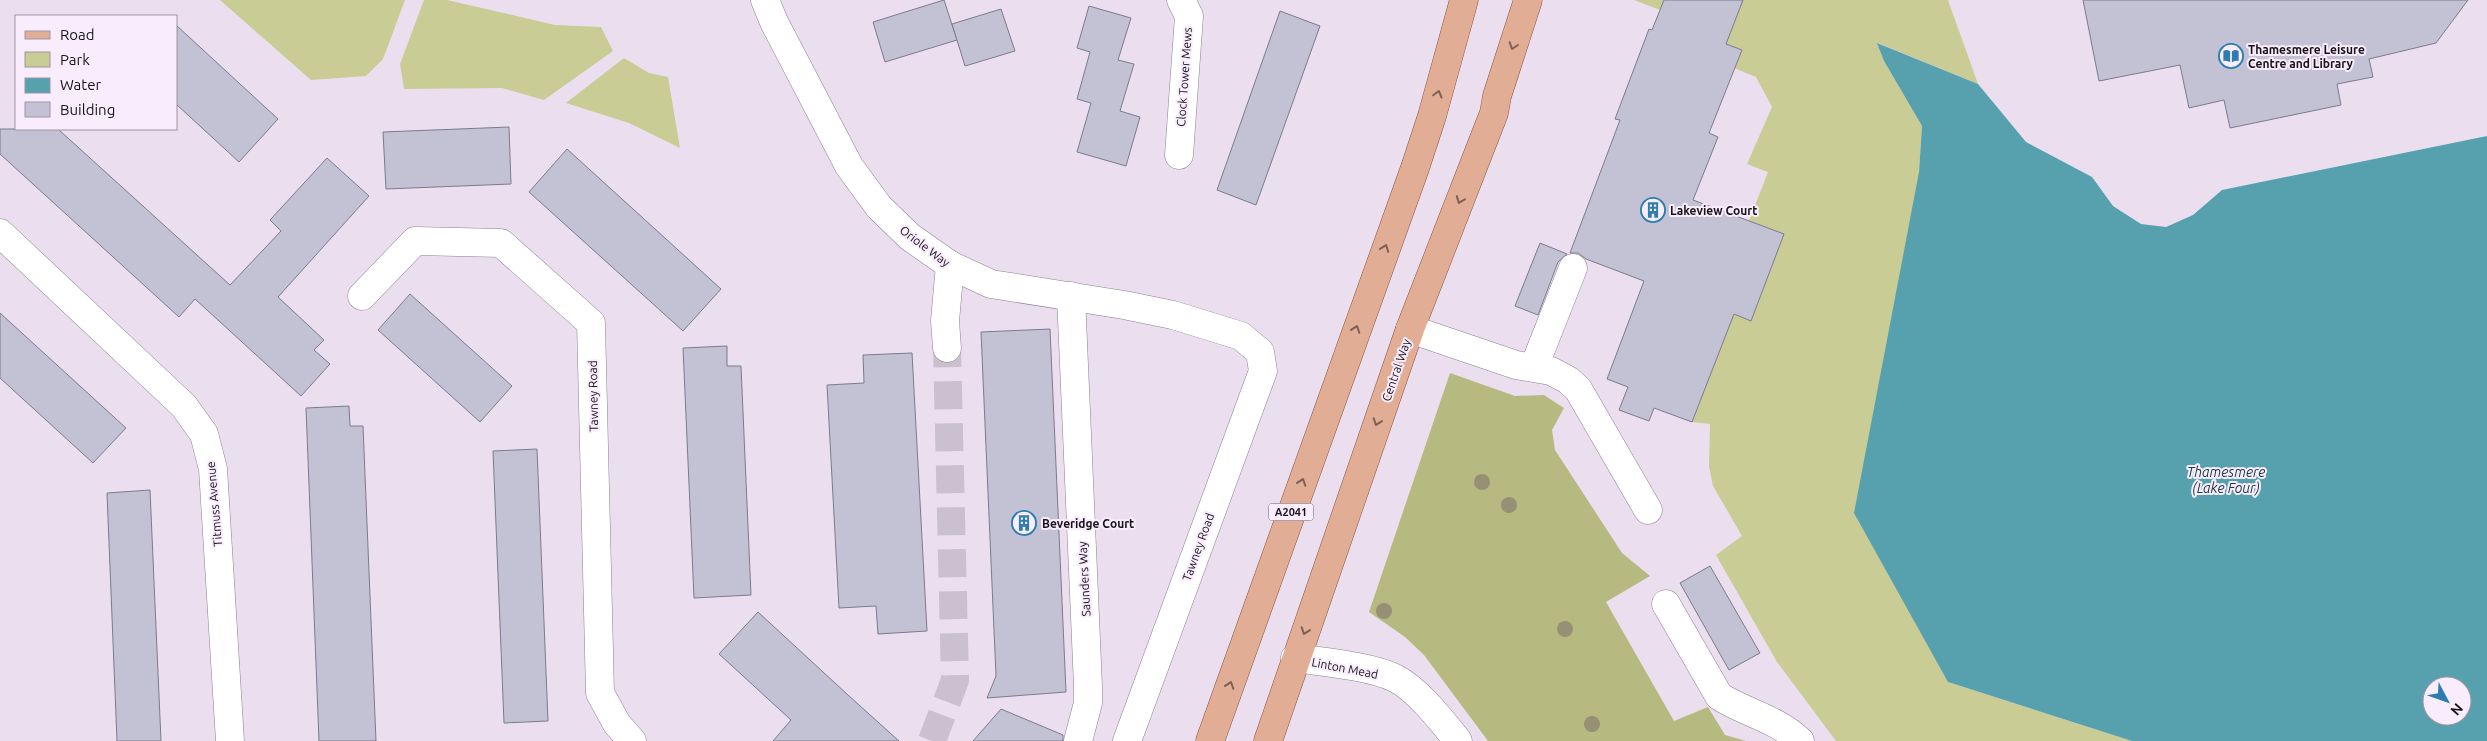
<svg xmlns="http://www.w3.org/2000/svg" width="2487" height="741" font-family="Ubuntu,sans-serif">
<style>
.green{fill:#c9cc94}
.forest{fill:#b6b980}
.water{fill:#57a1af;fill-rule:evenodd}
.building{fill:#c2c2d4;stroke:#7b7b8c}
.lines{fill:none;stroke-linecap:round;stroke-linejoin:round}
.minor-tunnel{stroke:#cbc0cf;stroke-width:28;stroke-dasharray:28 14;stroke-linecap:butt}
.minor-casing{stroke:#8c818e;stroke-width:29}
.major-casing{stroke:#8d533c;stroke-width:29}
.minor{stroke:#fff;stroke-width:28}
.major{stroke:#e1ad95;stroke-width:28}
.tree{fill:#969174}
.oneway{stroke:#7c6057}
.labels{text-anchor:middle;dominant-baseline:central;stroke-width:4;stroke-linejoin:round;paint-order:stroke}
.shield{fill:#f9ecfc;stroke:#5b545d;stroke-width:1}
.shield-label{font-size:11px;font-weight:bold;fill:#171319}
.poi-label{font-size:12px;font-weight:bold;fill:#171319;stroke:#f9ecfc;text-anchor:start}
.street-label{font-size:12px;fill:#171319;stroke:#f9ecfc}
.water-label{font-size:14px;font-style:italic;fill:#183b42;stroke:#f9ecfc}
</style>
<rect width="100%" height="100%" fill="#ebdfef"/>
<g class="green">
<polygon points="220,0 405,0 383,59 366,76 311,80"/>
<polygon points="424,0 447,0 555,25 601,27 613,51 544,100 502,88 404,89 400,64"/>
<polygon points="1634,0 1664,0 1660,10"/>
<polygon points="1726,0 1948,0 1978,84 1878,43 1884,61 1922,126 1919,172 1948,682 2132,741 1836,741 1777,662 1716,555 1742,536 1713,486 1709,467 1710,424 1692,422 1734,314 1751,321 1784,234 1749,221 1768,172 1747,164 1772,107 1756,77 1734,68 1741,50 1726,44"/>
<polygon points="624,58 649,73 668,77 680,148 629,123 566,103"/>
</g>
<polygon class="forest" points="1450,373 1515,396 1544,395 1564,408 1552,430 1555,450 1622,553 1650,576 1606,602 1674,721 1708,707 1725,735 1746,741 1488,741 1424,655 1405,637 1369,612"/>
<path class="water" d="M 1877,43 L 1978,84 L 2026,142 L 2092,177 L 2113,206 L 2141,224 L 2166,227 L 2193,215 L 2222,190 L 2487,136 L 2487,741 L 2132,741 L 1948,682 L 1854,513 L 1919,172 L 1922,126 L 1884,61 ZM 2432,686 L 2462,686 L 2462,716 L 2432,716 Z"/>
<g class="building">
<polygon points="944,0 957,40 885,62 873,22"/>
<polygon points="1664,0 1743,0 1726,44 1742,50 1709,133 1718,137 1693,200 1784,234 1751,321 1734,314 1692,422 1654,408 1649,421 1619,410 1628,387 1607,379 1644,281 1586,259 1578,253 1570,253 1620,120 1615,119 1649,29 1652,30"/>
<polygon points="2083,0 2468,0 2436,43 2369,59 2373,77 2337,84 2341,105 2230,128 2224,100 2189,108 2180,65 2099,81"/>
<polygon points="1089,6 1131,18 1118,60 1134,64 1120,111 1140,117 1126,166 1077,152 1091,103 1077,99 1090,52 1077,48"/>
<polygon points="1001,9 1015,51 965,66 952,24"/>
<polygon points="1280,11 1320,26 1256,205 1217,190"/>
<polygon points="176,25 278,119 239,162 176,104"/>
<polygon points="509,127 511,184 386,189 383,132"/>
<polygon points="0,129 58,129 230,285 281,231 270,220 327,158 369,196 278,297 324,340 314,350 330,364 301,396 195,299 179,317 0,154"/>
<polygon points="567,149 721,289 683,331 529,192"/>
<polygon points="1540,243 1567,254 1558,262 1538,315 1515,306"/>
<polygon points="410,294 512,386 480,422 378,330"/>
<polygon points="0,313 126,428 93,463 0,378"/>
<polygon points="1050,329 1066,692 987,698 996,676 981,332"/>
<polygon points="727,346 727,366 741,366 751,595 694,598 683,348"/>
<polygon points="912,353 927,631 878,634 876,606 839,608 827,385 864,383 863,355"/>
<polygon points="349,406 350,426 363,426 376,741 319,741 306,408"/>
<polygon points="537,449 548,721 504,723 493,451"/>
<polygon points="150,490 161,741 117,741 107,493"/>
<polygon points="1710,566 1760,653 1729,670 1680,583"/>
<polygon points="758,612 848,695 899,741 773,741 791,720 719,654"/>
<polygon points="1001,709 1063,735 1063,741 973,741"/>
</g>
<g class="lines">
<polyline class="minor-tunnel" points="932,741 955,680 947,348"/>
<defs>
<g id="minor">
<polyline points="765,0 774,22 849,166 879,207 910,237 950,265 991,284 1124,305 1173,315 1241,336 1260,352 1263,371 1127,741"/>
<polyline points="1179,155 1189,16 1181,0"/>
<polyline points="0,233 184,406 204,434 213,469 230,741"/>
<polyline points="362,296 415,241 501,243 591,323 600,693 617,724 632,741"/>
<polyline points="1071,296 1088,686 1088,703 1078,741"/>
<polyline points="1410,329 1516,365 1551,371 1568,380 1578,389 1648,510"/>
<polyline points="947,348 945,321 950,265"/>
<polyline points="1534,367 1573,268"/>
<path d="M 1666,604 L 1719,696 C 1745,713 1776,718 1800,741"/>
<path d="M 1295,658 C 1323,662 1370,666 1395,678 C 1417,689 1442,721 1458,741"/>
</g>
<g id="major">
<polyline points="1210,741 1415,168 1432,116 1464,0"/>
<polyline points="1268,741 1410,329 1494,113 1497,96 1528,0"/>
</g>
</defs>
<use href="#minor" class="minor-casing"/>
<use href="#major" class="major-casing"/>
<use href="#minor" class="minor"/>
<use href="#major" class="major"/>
</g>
<g class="tree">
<circle cx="1482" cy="482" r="8"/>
<circle cx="1509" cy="505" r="8"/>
<circle cx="1384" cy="611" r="8"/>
<circle cx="1565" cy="629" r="8"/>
<circle cx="1592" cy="724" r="8"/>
</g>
<defs><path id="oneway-chevron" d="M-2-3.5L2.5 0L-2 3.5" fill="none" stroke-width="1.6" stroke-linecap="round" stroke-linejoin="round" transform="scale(1.25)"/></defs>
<g class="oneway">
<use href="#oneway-chevron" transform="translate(1513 46) rotate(108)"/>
<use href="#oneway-chevron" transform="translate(1438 94) rotate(-75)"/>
<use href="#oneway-chevron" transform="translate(1460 200) rotate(111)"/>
<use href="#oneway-chevron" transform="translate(1385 248) rotate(-70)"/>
<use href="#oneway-chevron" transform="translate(1356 329) rotate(-71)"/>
<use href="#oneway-chevron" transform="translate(1377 422) rotate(109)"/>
<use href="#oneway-chevron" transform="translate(1302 482) rotate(-71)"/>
<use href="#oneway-chevron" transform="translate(1305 631) rotate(109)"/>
<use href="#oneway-chevron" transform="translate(1230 685) rotate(-71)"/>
</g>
<defs>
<symbol id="library-ring" viewBox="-11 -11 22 22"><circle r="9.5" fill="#f9ecfc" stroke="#2d7eaf" stroke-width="1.5"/><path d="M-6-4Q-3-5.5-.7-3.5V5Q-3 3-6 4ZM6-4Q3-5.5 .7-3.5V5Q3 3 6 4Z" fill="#2d7eaf"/></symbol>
<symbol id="building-ring" viewBox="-11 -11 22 22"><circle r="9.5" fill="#f9ecfc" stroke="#2d7eaf" stroke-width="1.5"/><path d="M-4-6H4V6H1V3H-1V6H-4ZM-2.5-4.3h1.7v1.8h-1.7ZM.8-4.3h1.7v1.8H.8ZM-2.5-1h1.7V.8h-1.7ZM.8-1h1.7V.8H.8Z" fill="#2d7eaf"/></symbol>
</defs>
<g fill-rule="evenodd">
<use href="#library-ring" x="2217" y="42" width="28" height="28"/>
<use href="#building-ring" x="1639" y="196" width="28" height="28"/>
<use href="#building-ring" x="1010" y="509" width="28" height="28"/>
</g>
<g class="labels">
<rect class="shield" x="1268.5" y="503.5" width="45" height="17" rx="4"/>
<g class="shield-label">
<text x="1291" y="512">A2041</text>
</g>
<g class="poi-label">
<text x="2248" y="49">Thamesmere Leisure<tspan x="2248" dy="14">Centre and Library</tspan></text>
<text x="1670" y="210">Lakeview Court</text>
<text x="1042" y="523">Beveridge Court</text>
</g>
<g class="street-label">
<text transform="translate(1184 77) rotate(-86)">Clock Tower Mews</text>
<text transform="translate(925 246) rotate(37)">Oriole Way</text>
<text transform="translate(1396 370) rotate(-71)">Central Way</text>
<text transform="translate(593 396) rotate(-91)">Tawney Road</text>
<text transform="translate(214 504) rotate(-95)">Titmuss Avenue</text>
<text transform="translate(1198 547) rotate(-70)">Tawney Road</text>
<text transform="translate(1084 579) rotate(-93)">Saunders Way</text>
<text transform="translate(1345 668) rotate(11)">Linton Mead</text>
</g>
<g class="water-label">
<text x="2226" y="472">Thamesmere<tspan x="2226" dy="16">(Lake Four)</tspan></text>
</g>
</g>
<rect x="15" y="15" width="162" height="115" fill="#f9ecfc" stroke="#9f95a1"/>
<rect x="25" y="31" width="25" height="8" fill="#e1ad95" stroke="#9f95a1"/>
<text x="60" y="40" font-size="15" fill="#171319">Road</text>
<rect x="25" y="52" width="25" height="15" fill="#c9cc94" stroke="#9f95a1"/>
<text x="60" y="65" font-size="15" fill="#171319">Park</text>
<rect x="25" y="78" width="25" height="15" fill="#57a1af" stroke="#9f95a1"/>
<text x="60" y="90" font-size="15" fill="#171319">Water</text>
<rect x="25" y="102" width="25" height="15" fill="#c2c2d4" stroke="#9f95a1"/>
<text x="60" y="115" font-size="15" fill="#171319">Building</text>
<g transform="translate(2447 701) rotate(131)"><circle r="24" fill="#f9ecfc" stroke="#9f95a1"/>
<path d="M0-4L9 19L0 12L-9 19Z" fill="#2d7eaf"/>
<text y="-8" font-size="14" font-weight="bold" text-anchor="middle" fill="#171319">N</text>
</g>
</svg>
